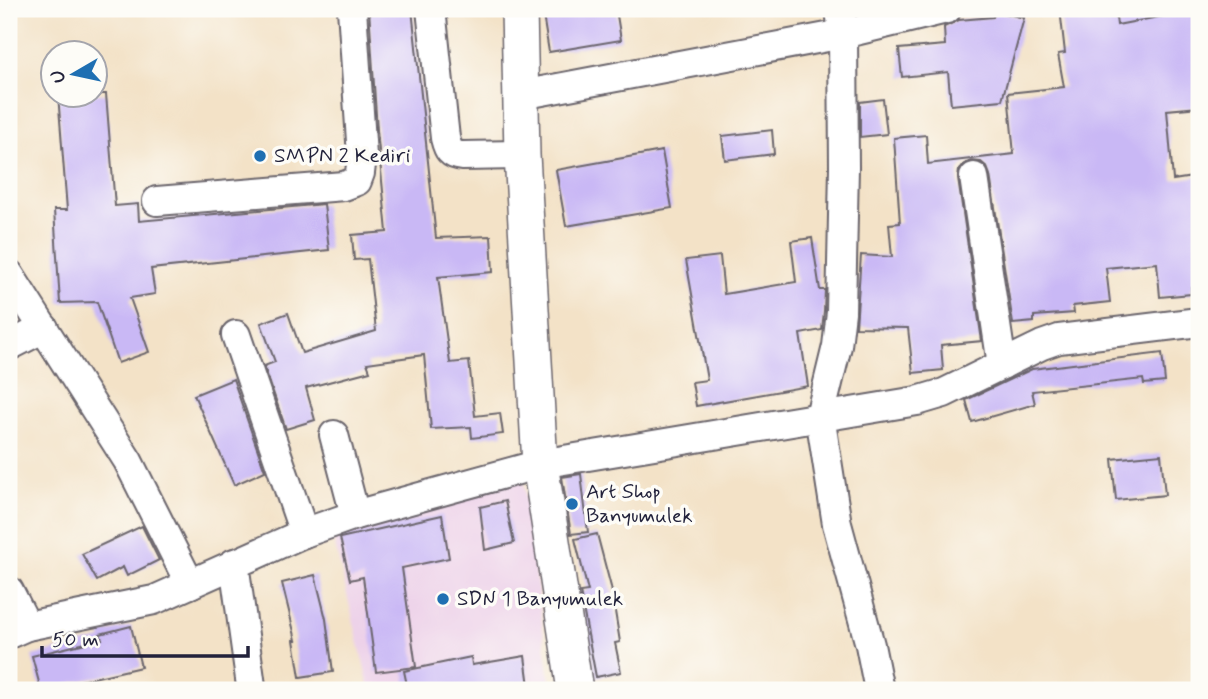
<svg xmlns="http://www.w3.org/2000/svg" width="1208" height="699" font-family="Mynerve,sans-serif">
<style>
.built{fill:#edd1e9}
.building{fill:#c9b8f5}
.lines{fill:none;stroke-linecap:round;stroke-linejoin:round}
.minor-casing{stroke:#6b656c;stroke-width:32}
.major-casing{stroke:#6b656c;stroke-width:38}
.minor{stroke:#fff;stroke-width:28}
.major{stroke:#fff;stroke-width:35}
.poi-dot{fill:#1f6fb2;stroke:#fdfcf7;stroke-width:2.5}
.labels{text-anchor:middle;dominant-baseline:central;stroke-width:7;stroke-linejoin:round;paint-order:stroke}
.poi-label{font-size:21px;fill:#22223b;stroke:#fdfcf7;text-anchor:start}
</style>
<rect width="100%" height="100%" fill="#fdfcf7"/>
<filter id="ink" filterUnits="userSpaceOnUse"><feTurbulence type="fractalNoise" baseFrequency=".0143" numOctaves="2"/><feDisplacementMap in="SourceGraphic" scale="14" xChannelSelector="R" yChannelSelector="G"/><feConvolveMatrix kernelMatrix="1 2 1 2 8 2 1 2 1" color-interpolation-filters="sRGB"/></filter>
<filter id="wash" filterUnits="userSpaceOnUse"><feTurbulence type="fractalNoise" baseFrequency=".00686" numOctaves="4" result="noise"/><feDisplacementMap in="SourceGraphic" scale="28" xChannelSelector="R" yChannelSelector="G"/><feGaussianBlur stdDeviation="1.57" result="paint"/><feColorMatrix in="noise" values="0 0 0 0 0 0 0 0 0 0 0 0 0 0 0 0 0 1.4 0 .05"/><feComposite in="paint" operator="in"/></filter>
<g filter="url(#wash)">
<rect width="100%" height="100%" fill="#f3e2c7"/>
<polygon class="built" points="523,477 551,689 370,690 332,532"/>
<g id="blocks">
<g class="building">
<polygon points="369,9 412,9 436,238 491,236 493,272 438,277 450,363 469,361 475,416 500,413 503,434 472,438 471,427 431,429 424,355 367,363 370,371 306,388 315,420 286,429 264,366 275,362 261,323 288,313 302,353 376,331 368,259 354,260 352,235 387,232 377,130"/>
<polygon points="542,9 616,9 621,40 549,52"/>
<polygon points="1060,9 1115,9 1117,25 1169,15 1168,9 1199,9 1199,107 1167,110 1173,180 1199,176 1199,287 1191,288 1191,294 1160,297 1157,263 1106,268 1110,302 1073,306 1074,313 1034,316 1034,322 1013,324 990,175 987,167 981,162 971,161 964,164 959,170 958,179 982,341 941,345 943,370 913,373 908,328 856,327 861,255 892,257 889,224 900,223 894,138 926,135 928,164 1014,154 1008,93 1064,87 1058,54 1065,53"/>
<polygon points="995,11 1024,18 1002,100 951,105 948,72 902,77 899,49 945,45 944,27 959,20 993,17"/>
<polygon points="58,94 106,94 115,206 138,204 139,221 324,204 329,250 151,269 155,294 130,298 149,352 118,363 97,302 60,303 54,210 67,210"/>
<polygon points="883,99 887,134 860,137 860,102"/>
<polygon points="772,130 774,154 725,160 722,136"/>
<polygon points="662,151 672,208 566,226 556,170"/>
<polygon points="812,238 820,290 825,290 824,311 822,330 800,334 808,386 696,406 692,382 707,380 686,260 720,256 724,294 796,282 791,241"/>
<polygon points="1162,353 1165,382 1144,384 1143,379 1032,391 1035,404 972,422 966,400 1032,369"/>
<polygon points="233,379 265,471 234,485 194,395"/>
<polygon points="1161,454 1165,495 1116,500 1112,459"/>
<polygon points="581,474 588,532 571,534 562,477"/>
<polygon points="505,501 514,543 485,550 480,507"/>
<polygon points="442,515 449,558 402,568 416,667 376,672 363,577 350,580 340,538"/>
<polygon points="142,526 159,560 127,576 123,567 97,581 82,554"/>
<polygon points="597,534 611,587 620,642 615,643 621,672 596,677 580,592 588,591 575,539"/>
<polygon points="315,575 326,619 333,672 300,677 294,640 296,640 282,583"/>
<polygon points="131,626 141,667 41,690 32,656 102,639 100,634"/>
<polygon points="525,656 529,686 501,690 408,690 404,671 471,657 472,665"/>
</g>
</g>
</g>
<g filter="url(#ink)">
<use href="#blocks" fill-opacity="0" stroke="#6b656c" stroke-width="2"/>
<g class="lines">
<defs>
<g id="minor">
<path d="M 431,9 L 445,138 C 448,150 450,155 463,156 L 522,155"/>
<polyline points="840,9 843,34 844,167 841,312 837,346 820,416 837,524 870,645 879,690"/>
<polyline points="521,95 843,34 947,9"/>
<polyline points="974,177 1002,365"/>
<polyline points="157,201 344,186 357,181 360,173 362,156 352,9"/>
<polyline points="9,274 128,461 190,584"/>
<polyline points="236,335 304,533"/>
<polyline points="9,346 44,328"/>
<polyline points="334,435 355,515"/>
<polyline points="234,563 251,686"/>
<polyline points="9,591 27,626"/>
<polyline points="9,634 27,626 154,600 304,533 355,515 540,464 917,401 944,393 1042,345 1059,339 1199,322"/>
</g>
<polyline id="major" points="519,9 522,155 540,464 575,690"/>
</defs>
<use href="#minor" class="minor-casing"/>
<use href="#major" class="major-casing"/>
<use href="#minor" class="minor"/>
<use href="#major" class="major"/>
</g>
</g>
<g class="poi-dot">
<circle cx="260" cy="156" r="7"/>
<circle cx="572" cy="504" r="7"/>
<circle cx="443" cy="599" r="7"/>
</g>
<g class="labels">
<g class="poi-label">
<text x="274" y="156">SMPN 2 Kediri</text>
<text x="586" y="492">Art Shop<tspan x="586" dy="24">Banyumulek</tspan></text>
<text x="457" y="599">SDN 1 Banyumulek</text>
</g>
</g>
<rect width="1208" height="699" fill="none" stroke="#fdfcf7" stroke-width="35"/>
<g transform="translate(74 74) rotate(261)"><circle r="33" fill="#fdfcf7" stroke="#a5a5ac" stroke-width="2"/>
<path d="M0-5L12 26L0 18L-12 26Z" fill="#1f6fb2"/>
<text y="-10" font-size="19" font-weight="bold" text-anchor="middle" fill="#22223b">U</text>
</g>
<path d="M42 646v10h206v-10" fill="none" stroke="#22223b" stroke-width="3.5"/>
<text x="52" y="646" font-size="21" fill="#22223b" stroke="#fdfcf7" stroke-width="5" paint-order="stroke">50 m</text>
</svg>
